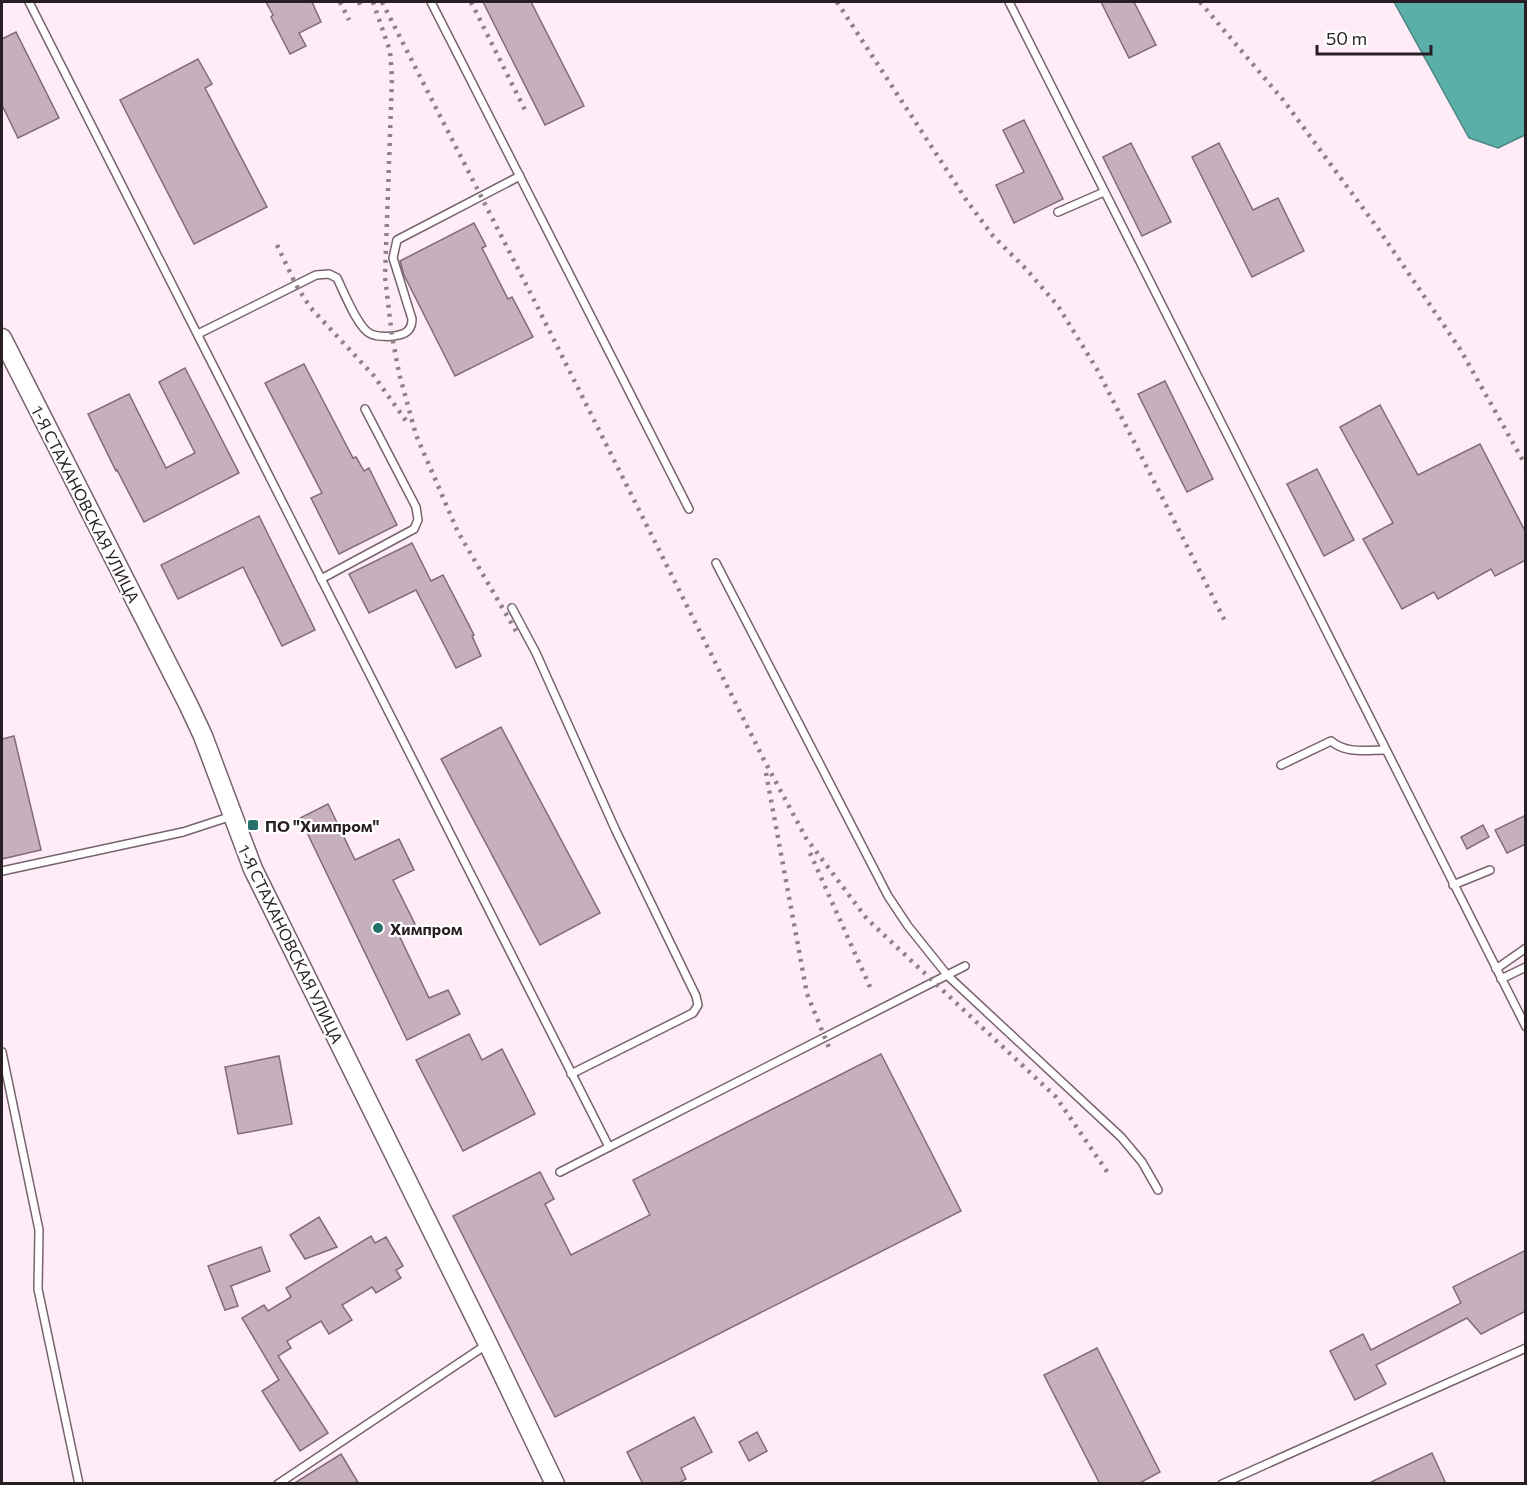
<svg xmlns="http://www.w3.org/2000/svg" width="1527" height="1485" font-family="Commissioner,sans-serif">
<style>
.water{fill:#5bafa9;stroke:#4b8481;stroke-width:1.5}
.building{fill:#c6b0bd;stroke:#806c78;stroke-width:1.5}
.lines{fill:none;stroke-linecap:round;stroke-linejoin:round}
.service-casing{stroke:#77636f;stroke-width:10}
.secondary-casing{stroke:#77636f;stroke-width:21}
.service{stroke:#fff;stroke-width:7}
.secondary{stroke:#fff;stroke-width:18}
.rail{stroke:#8e8188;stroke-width:4.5;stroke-dasharray:3 6;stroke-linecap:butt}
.poi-dot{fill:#27716c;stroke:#fff;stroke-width:2}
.labels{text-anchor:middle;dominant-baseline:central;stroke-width:4.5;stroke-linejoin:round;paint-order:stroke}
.street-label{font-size:16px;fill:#271f24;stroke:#fff}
.poi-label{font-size:16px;font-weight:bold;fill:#271f24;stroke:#fff;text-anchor:start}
</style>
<rect width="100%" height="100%" fill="#ffecf6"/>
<polygon class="water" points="1394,2 1525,2 1525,135 1498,148 1469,138"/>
<g class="building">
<polygon points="266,2 312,2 321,22 299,33 306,46 290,54 271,17 273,15"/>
<polygon points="483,2 531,2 584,106 545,125"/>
<polygon points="1101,2 1134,2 1156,45 1129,58"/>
<polygon points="16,32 59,118 18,138 2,105 2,39"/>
<polygon points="198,59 212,84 205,88 267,207 194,244 120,100"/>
<polygon points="1024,120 1063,199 1014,223 996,185 1024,172 1003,130"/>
<polygon points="1131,143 1171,222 1142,236 1103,157"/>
<polygon points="1219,143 1253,210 1278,198 1304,251 1252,277 1192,157"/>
<polygon points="474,223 486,246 482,248 508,299 512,297 533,337 455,376 404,275 400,261"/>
<polygon points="304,364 353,458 356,457 364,471 369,468 397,525 339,554 311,498 322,493 265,383"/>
<polygon points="185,368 239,473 144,522 117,470 116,471 88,414 129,394 166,468 195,453 159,382"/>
<polygon points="1165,381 1213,479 1187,492 1138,394"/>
<polygon points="1380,405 1418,475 1480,444 1526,533 1526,560 1495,576 1491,569 1438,599 1434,592 1402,609 1363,539 1393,523 1340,427"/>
<polygon points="1317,469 1354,540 1324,556 1287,484"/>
<polygon points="259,516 315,630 282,646 243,567 178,599 161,565"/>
<polygon points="412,543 431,581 443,575 474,635 472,636 481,656 456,668 416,590 369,613 349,574"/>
<polygon points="501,727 600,913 540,945 441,759"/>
<polygon points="14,736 41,850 2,859 2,739"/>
<polygon points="328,804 355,860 399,839 414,870 393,880 415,924 398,933 429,998 448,990 460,1014 407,1040 300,818"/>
<polygon points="1526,815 1526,844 1507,853 1495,830"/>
<polygon points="1483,825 1489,837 1467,849 1461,837"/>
<polygon points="469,1034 482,1060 502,1049 535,1114 463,1151 416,1060"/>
<polygon points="881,1054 961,1211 555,1417 453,1216 540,1172 554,1199 545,1204 571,1255 650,1215 633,1180"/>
<polygon points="279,1056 292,1124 238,1134 225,1067"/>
<polygon points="319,1217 337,1247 305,1259 290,1235"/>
<polygon points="371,1236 375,1243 386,1237 403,1266 396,1270 401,1278 376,1293 372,1287 342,1305 352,1320 329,1334 321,1321 287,1341 291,1348 278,1356 328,1433 300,1451 262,1391 279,1380 242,1318 264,1305 268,1311 291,1297 286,1288"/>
<polygon points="261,1247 270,1271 231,1286 238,1306 225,1310 208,1266"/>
<polygon points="1526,1250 1526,1311 1481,1334 1467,1318 1376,1365 1386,1384 1355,1400 1330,1351 1363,1334 1371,1350 1461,1303 1453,1287"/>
<polygon points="1097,1348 1160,1472 1138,1484 1100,1484 1044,1375"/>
<polygon points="694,1417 712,1452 681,1468 686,1479 677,1484 643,1484 627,1452"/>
<polygon points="757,1432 767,1451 749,1461 739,1442"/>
<polygon points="1432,1453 1446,1484 1367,1484"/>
<polygon points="341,1454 359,1484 293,1484"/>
</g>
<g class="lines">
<defs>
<g id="service">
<polyline points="29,2 609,1147"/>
<polyline points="431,2 689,509"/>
<polyline points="1009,2 1526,1027"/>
<polyline points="1058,212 1104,192"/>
<path d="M 198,334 L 316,275 L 329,274 L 337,278 C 343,290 358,329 371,334 C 378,337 392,337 399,335 C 408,333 412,328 412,319 L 393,258 L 397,240 L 520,176"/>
<polyline points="716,563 888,896 908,926 948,976 1121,1137 1142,1162 1158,1190"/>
<polyline points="321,579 414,529 418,520 416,507 365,409"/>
<polyline points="512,608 536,653 616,831 696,996 698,1005 693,1013 571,1074"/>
<path d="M 1281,765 L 1331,741 C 1346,754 1366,750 1385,750"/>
<polyline points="2,871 183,832 232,816"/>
<polyline points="1453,885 1490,870"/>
<polyline points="1496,969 1526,948"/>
<polyline points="1501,979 1526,967"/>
<polyline points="2,1052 39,1230 38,1289 79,1484"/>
<polyline points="560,1172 965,966"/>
<polyline points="278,1484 486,1345"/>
<polyline points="1222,1484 1526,1348"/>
</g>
<polyline id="secondary" points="2,338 188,704 203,736 253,869 488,1344 555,1484"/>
</defs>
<use href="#service" class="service-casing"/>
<use href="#secondary" class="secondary-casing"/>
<use href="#service" class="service"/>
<use href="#secondary" class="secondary"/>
<g class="rail">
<polyline points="340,2 349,20"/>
<polyline points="359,2 362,9"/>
<polyline points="373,2 390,51 392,78 385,277 392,336 399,373 416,435 458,532 516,631"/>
<polyline points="382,2 538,308 763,758 806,838 867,919 1056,1097 1108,1173"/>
<polyline points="471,2 527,114"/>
<polyline points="837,2 967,201 993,236 1026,269 1058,306 1098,371 1227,625"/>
<polyline points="1200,2 1284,101 1379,230 1460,349 1526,466"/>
<polyline points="277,245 296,285 310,307 374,376 409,425"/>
<polyline points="766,773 807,994 830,1050"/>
<polyline points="810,853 870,987"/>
</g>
</g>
<g class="poi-dot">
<rect x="247" y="819" width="12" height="12" rx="3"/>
<circle cx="378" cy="928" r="6"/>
</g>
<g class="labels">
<g class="street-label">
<text transform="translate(86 504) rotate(63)">1-Я СТАХАНОВСКАЯ УЛИЦА</text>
<text transform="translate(291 944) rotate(64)">1-Я СТАХАНОВСКАЯ УЛИЦА</text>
</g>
<g class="poi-label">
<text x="265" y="825">ПО "Химпром"</text>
<text x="390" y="928">Химпром</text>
</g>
</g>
<rect width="1527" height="1485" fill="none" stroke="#271f24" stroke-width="6"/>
<path d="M1317 45v9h114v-9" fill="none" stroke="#271f24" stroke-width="3"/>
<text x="1326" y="45" font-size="18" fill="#271f24" stroke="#ffffff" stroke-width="4.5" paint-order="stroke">50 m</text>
</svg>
